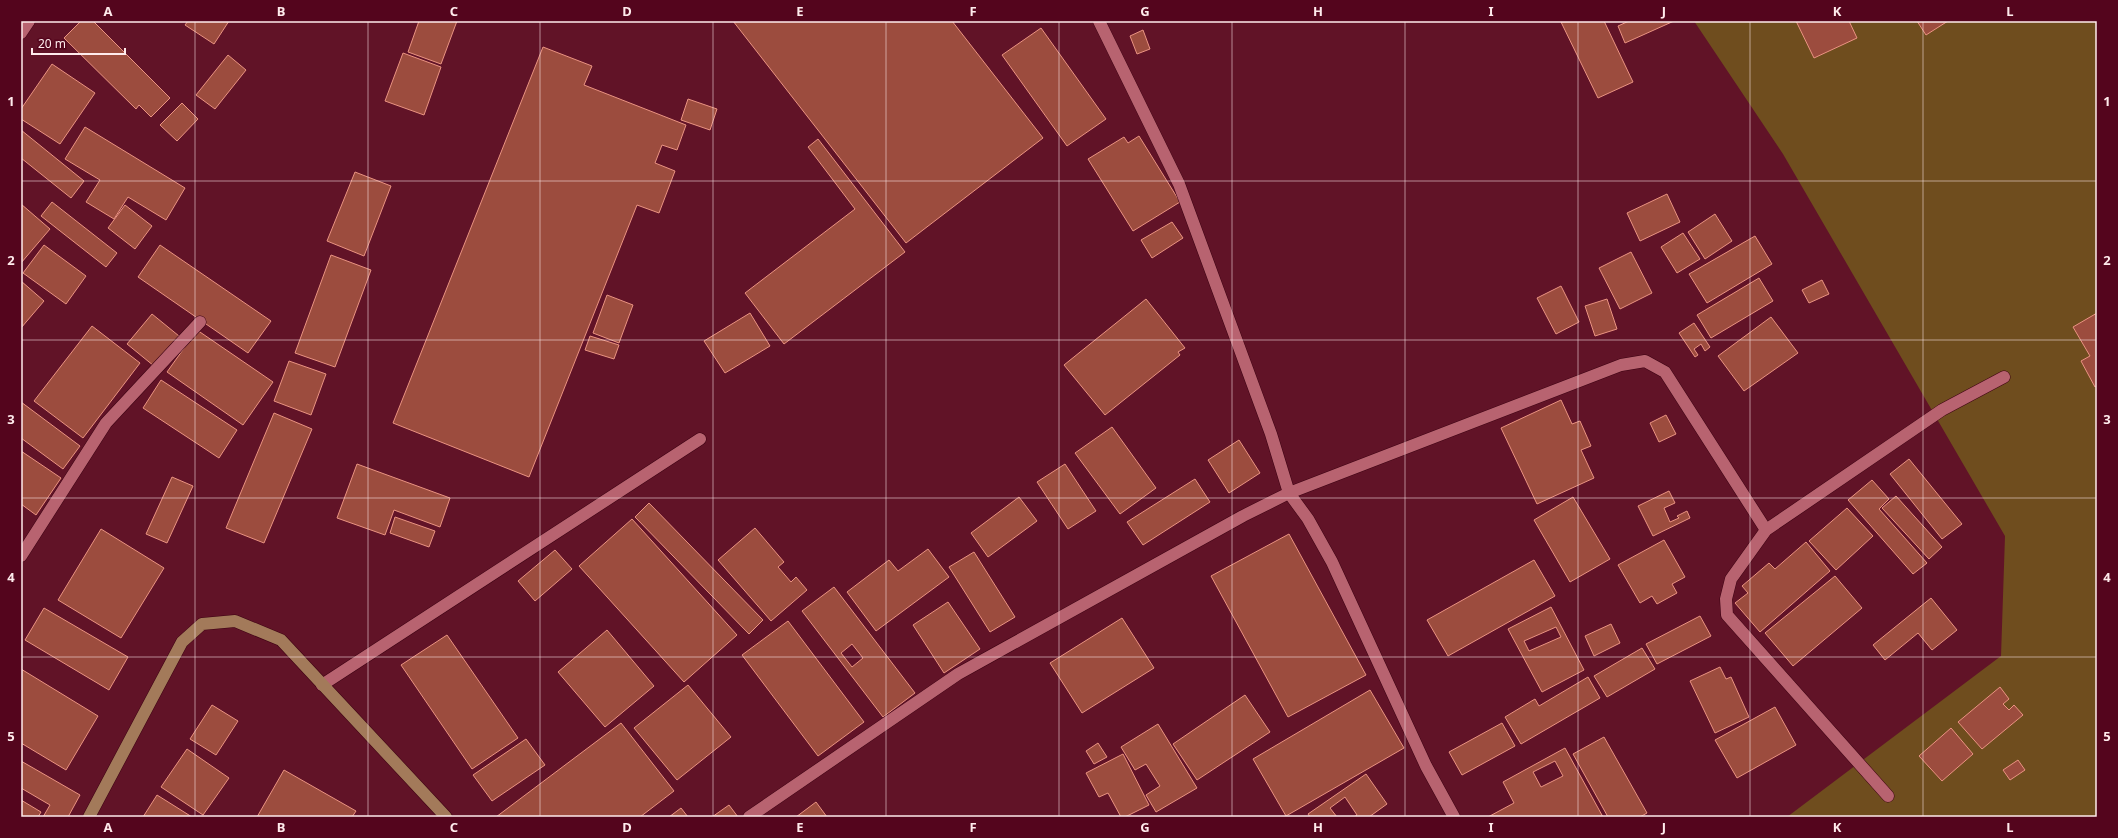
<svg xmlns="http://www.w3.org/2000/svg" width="2118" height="838" font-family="'Noto Sans',sans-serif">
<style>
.green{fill:#6f4d1e}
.building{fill:#9c4c3e;stroke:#ea9382;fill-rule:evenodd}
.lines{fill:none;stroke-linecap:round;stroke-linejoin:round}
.street-casing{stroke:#3c0212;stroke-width:13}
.secondary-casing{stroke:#3c0212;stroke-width:13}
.street{stroke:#b86370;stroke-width:12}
.secondary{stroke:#a37a5a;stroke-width:12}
.grid{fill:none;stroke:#ffebec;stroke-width:1;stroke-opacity:0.55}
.neatline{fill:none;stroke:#ffebec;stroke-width:1.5}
.grid-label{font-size:13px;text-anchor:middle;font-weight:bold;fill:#ffebec}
</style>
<rect width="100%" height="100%" fill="#611327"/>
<polygon class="green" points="1694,21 2097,21 2097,817 1787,817 2001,656 2005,536 1783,154"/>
<g class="building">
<polygon points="81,21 93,21 170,98 151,117 139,105 136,109 64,38"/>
<polygon points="188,21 229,21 214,44 185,25"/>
<polygon points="419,21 457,21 441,64 408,52"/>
<polygon points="733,21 952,21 1043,138 906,243"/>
<polygon points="1604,21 1633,82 1598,98 1561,22"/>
<polygon points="1629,21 1674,21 1625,43 1618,26"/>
<polygon points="1796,21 1849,21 1857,38 1814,58"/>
<polygon points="1917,21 1948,21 1926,35"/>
<polygon points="1041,28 1106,119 1067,146 1002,55"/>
<polygon points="1143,30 1150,49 1137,54 1130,36"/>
<polygon points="543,47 592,66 584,85 686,125 677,150 662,145 655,163 675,171 659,213 637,205 529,477 393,423"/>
<polygon points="403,53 441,67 424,115 385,101"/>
<polygon points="228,55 246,70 215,109 196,95"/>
<polygon points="52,64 95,93 60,144 21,119 21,109"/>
<polygon points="688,99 717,109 710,130 681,120"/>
<polygon points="182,103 198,119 177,141 160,125"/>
<polygon points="85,127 185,188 166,220 128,197 114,219 86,202 100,180 65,159"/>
<polygon points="21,130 84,181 71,198 21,158"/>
<polygon points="1139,136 1180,202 1133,231 1088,159 1124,137 1128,143"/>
<polygon points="818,139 905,252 784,344 745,293 855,209 808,147"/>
<polygon points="355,172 391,186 364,256 327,241"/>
<polygon points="1667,194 1680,222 1640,241 1627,213"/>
<polygon points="52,202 117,253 106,267 41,216"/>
<polygon points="21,204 50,229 21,263"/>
<polygon points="125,205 152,226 135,249 108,228"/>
<polygon points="1715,214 1732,241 1705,259 1688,232"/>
<polygon points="1172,222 1183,238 1152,258 1141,240"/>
<polygon points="1683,233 1700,259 1677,273 1661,247"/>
<polygon points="1755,236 1772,264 1707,303 1689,274"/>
<polygon points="44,245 86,276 66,304 23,273"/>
<polygon points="160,245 271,321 248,353 138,277"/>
<polygon points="1631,252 1652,293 1620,309 1599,268"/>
<polygon points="331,255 371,270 335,367 295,353"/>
<polygon points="1759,278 1773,301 1711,338 1697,315"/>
<polygon points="1822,280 1829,294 1809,303 1802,290"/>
<polygon points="21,281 44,301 21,328"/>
<polygon points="1561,286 1579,322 1556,334 1537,298"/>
<polygon points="607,295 633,305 619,343 593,333"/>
<polygon points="1146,299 1185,348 1178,352 1180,355 1105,415 1064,365"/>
<polygon points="1607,299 1617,329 1595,336 1585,306"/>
<polygon points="750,313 770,346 725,373 704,341"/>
<polygon points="2097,313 2097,386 2095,387 2081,361 2090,356 2073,327"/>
<polygon points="152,314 179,336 154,366 127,344"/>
<polygon points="1771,317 1798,353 1744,391 1718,356"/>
<polygon points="1694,323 1710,347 1705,351 1701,344 1694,349 1698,355 1695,357 1679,333"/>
<polygon points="92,326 140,363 83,438 34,401"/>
<polygon points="197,330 273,382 243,425 167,372"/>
<polygon points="590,336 619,345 614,359 585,350"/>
<polygon points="289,361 326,374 311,415 274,401"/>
<polygon points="161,380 237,430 219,458 143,408"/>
<polygon points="1561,400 1572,424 1580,421 1591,446 1581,450 1594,478 1537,504 1501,428"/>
<polygon points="21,402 80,446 63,469 21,438"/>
<polygon points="274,413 312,429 264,543 226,528"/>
<polygon points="1666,415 1676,434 1659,442 1650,423"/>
<polygon points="1112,427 1156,488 1120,514 1075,453"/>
<polygon points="1239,440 1260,473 1229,493 1208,460"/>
<polygon points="21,451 61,478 36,515 21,504"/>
<polygon points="1909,459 1962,524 1942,539 1890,474"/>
<polygon points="357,464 450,498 440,527 394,510 385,535 337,518"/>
<polygon points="1065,464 1096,511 1068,529 1037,482"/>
<polygon points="172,477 193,486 167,543 146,534"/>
<polygon points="1195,479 1210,502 1143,545 1127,522"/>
<polygon points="1872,480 1889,499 1879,509 1927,563 1913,574 1848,500"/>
<polygon points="1669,491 1675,503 1664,508 1670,522 1679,518 1677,516 1687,511 1690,518 1653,536 1638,506"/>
<polygon points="1896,496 1942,547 1929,559 1882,508"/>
<polygon points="1019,497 1037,521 988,557 971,533"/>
<polygon points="1573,497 1610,559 1570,582 1534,520"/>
<polygon points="649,503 763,620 749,634 635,517"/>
<polygon points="1847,508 1873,536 1836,570 1809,541"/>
<polygon points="395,517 435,531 429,547 390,533"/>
<polygon points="632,519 737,635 684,682 579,566"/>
<polygon points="755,528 784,562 778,567 791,582 796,577 807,590 771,621 718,560"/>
<polygon points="101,529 164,568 121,638 58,600"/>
<polygon points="1289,534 1366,675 1288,717 1211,576"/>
<polygon points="1664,540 1685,577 1672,584 1677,593 1657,604 1652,596 1640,603 1618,565"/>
<polygon points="1806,542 1830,571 1760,632 1735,603 1748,593 1742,586 1769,563 1775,569"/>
<polygon points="928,549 949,577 876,631 847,592 889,560 898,571"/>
<polygon points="555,550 572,569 535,601 518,581"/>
<polygon points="974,552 1015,617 990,632 949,567"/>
<polygon points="1534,560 1555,596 1448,656 1427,620"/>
<polygon points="1835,576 1862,608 1793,666 1765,633"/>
<path d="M 834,587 L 915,693 L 883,717 L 802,611 ZM 852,644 L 863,658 L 852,667 L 841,653 Z"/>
<polygon points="1931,598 1957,630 1932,650 1918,633 1885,660 1873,645"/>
<polygon points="948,602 980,649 944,673 913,625"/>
<path d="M 1551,607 L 1584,670 L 1542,692 L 1508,629 ZM 1556,627 L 1561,637 L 1529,651 L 1524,641 Z"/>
<polygon points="44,608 128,657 109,690 25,640"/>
<polygon points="1700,616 1711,636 1657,664 1646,644"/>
<polygon points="1122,618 1154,668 1082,713 1050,663"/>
<polygon points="788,621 864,722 818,756 742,655"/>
<polygon points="1611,624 1620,643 1594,656 1585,636"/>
<polygon points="607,630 654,686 605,727 558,672"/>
<polygon points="447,635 518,738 472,769 401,665"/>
<polygon points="1642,648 1655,669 1607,697 1594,676"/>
<polygon points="1720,667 1726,679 1731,677 1749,717 1715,733 1690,681"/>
<polygon points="21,669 98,716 66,770 21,743"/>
<polygon points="1588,677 1600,698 1521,744 1505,717 1535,699 1539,706"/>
<polygon points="688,685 731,737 677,780 634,728"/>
<polygon points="2000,687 2009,699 2003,704 2009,710 2014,705 2023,715 1982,749 1958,722"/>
<polygon points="1370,690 1404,748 1286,816 1253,759"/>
<polygon points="1245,695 1270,732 1197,780 1173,744"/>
<polygon points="212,705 238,721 216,755 190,739"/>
<polygon points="1775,707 1796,745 1737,778 1715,740"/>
<polygon points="621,723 674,791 640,817 496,817"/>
<polygon points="1502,723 1515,746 1462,775 1449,752"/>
<polygon points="1158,724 1197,788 1156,812 1146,795 1160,786 1146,764 1135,770 1121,747"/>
<polygon points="1951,728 1973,754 1942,781 1919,756"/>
<polygon points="1604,737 1647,813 1640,817 1608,817 1573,754"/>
<polygon points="526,739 545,765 492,801 473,775"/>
<polygon points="1098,743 1107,757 1094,764 1086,751"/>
<path d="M 1565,748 L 1603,817 L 1488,817 L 1514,803 L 1503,782 ZM 1555,761 L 1563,776 L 1541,787 L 1533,772 Z"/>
<polygon points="187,749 229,778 203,815 161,787"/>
<polygon points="1123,754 1149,805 1125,817 1121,817 1108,793 1099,797 1086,773"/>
<polygon points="2018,760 2025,770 2010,780 2003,770"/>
<polygon points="21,761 80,795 68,817 43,817 50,805 21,788"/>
<polygon points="284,770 356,811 352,817 257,817"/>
<polygon points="1366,774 1387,804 1369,817 1354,817 1357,815 1345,797 1330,808 1337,817 1310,817 1308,814"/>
<polygon points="157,795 192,817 143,817"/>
<polygon points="21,800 41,812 38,817 21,817"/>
<polygon points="816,802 827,817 796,817"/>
<polygon points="729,805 738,817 712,817"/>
<polygon points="681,808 688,817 669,817"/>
</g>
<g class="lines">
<defs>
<g id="street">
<polyline points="1099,21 1179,184 1271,434 1289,493 1308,519 1332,562 1426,766 1454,817"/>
<polyline points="21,33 29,21"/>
<polyline points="21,556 106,423 200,322"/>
<polyline points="322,685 700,439"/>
<polyline points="1888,796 1727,615 1726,599 1731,579 1766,530 1942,410 2004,377"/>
<polyline points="749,817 958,674 1243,516 1289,493 1621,365 1645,361 1665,372 1766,530"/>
</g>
<polyline id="secondary" points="89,817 182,642 202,624 235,621 281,640 446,817"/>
</defs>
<use href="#street" class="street-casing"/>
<use href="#secondary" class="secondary-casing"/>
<use href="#street" class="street"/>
<use href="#secondary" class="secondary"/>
</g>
<path class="grid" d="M 195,21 L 195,817M 368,21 L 368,817M 540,21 L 540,817M 713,21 L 713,817M 886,21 L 886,817M 1059,21 L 1059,817M 1232,21 L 1232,817M 1405,21 L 1405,817M 1578,21 L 1578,817M 1750,21 L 1750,817M 1923,21 L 1923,817M 21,181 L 2097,181M 21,340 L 2097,340M 21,498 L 2097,498M 21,657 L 2097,657"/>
<rect width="2118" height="838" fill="none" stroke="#54051d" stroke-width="44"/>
<path d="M32 48v6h93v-6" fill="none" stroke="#ffebec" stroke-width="2"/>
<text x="38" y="48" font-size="12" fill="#ffebec" stroke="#54051d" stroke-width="3" paint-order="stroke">20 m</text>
<rect x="22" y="22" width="2074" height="794" class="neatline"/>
<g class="grid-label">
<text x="108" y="16">A</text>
<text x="281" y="16">B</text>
<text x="454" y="16">C</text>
<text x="627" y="16">D</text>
<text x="800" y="16">E</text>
<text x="973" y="16">F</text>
<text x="1145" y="16">G</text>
<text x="1318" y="16">H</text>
<text x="1491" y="16">I</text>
<text x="1664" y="16">J</text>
<text x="1837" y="16">K</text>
<text x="2010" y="16">L</text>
<text x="11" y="106">1</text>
<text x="2107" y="106">1</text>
<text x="11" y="265">2</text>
<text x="2107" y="265">2</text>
<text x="11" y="424">3</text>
<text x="2107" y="424">3</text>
<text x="11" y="582">4</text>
<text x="2107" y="582">4</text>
<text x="11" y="741">5</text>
<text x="2107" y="741">5</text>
<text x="108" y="832">A</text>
<text x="281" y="832">B</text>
<text x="454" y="832">C</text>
<text x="627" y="832">D</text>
<text x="800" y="832">E</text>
<text x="973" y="832">F</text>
<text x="1145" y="832">G</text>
<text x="1318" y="832">H</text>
<text x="1491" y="832">I</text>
<text x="1664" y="832">J</text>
<text x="1837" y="832">K</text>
<text x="2010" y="832">L</text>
</g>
</svg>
